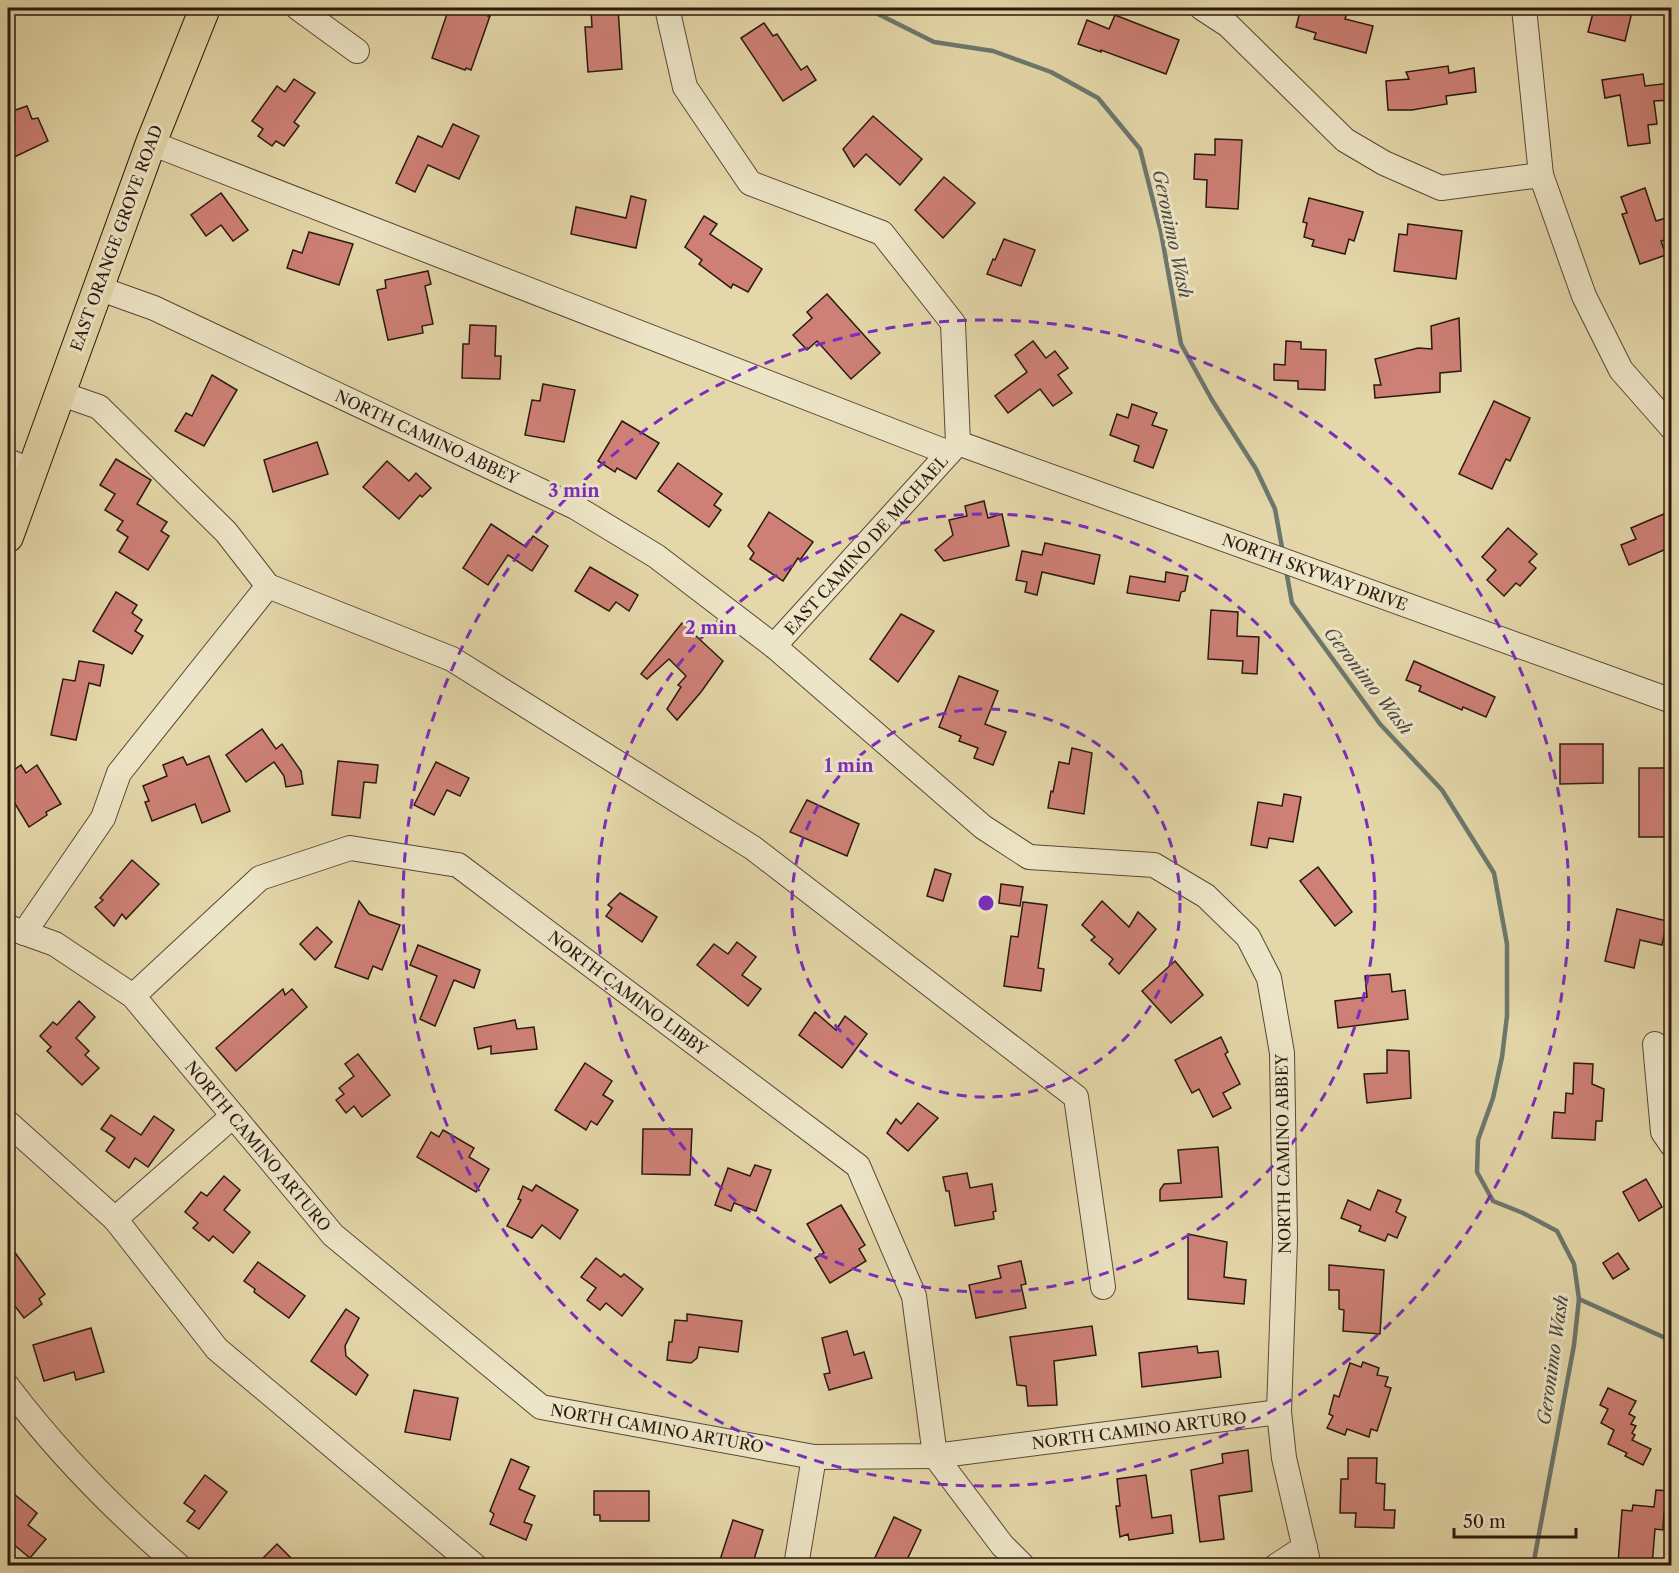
<svg xmlns="http://www.w3.org/2000/svg" width="1679" height="1573" font-family="'Libre Caslon Text',serif">
<style>
.lines{fill:none;stroke-linecap:round;stroke-linejoin:round}
.stream{stroke:#6b786e;stroke-width:4.5}
.building{fill:#ce8076;stroke:#2b190f;stroke-width:1.5}
.minor-casing{stroke:#594836;stroke-width:26}
.major-casing{stroke:#2b190f;stroke-width:32}
.minor{stroke:#ede5c7;stroke-width:24}
.major{stroke:#e4d7a9;stroke-width:30}
.ring{fill:none;stroke:#7b2cbf;stroke-width:3;stroke-dasharray:10 8}
.labels{text-anchor:middle;dominant-baseline:central;stroke-width:6;stroke-linejoin:round;paint-order:stroke}
.street-label{font-size:16px;fill:#2b190f;stroke:#ede5c7}
.water-label{font-size:18px;font-style:italic;fill:#4b493f;stroke:#ede5c7}
.centre{fill:#7b2cbf;stroke:#ede5c7;stroke-width:3}
.ring-label{font-size:18px;text-anchor:middle;font-weight:bold;fill:#7b2cbf;stroke:#ede5c7;stroke-width:6;stroke-linejoin:round;paint-order:stroke}
</style>
<rect width="100%" height="100%" fill="#e4d7a9"/>
<filter id="stains"><feTurbulence type="fractalNoise" baseFrequency=".00333" numOctaves="4"/><feColorMatrix values="0 0 0 0 .2 0 0 0 0 .09 0 0 0 0 .02 0 0 0 .5 -.17"/></filter>
<radialGradient id="worn" r=".72"><stop offset=".6" stop-color="#630" stop-opacity="0"/><stop offset="1" stop-color="#630" stop-opacity=".3"/></radialGradient>
<g class="lines">
<g class="stream">
<polyline points="870,8 874,12 934,42 993,51 1051,72 1098,98 1140,149 1161,232 1181,344 1212,400 1256,469 1275,509 1283,553"/>
<polyline points="1286,570 1292,603 1380,724 1442,790 1494,873 1507,944 1507,1016 1502,1057 1493,1098 1478,1140 1477,1172 1493,1201 1523,1213 1557,1231 1574,1264 1579,1299 1574,1345 1533,1566"/>
<polyline points="1579,1299 1672,1341"/>
</g>
</g>
<g class="building">
<polygon points="449,8 491,8 488,16 490,16 471,70 466,68 465,70 432,58"/>
<polygon points="618,8 622,69 588,72 585,27 592,27 591,10"/>
<polygon points="1301,8 1317,11 1318,8 1337,8 1348,10 1345,19 1373,26 1366,53 1314,39 1316,33 1296,27"/>
<polygon points="1598,8 1633,8 1625,41 1588,32 1594,9 1597,10"/>
<polygon points="1115,15 1179,40 1166,74 1101,50 1101,52 1078,44 1087,20 1109,29"/>
<polygon points="764,23 773,36 777,34 801,70 807,66 816,80 783,101 741,38"/>
<polygon points="1448,66 1449,73 1474,68 1476,92 1446,96 1447,104 1412,110 1388,110 1386,81 1409,79 1406,72"/>
<polygon points="1643,74 1645,86 1671,83 1671,100 1654,101 1657,124 1648,125 1650,143 1628,146 1620,95 1605,98 1602,80"/>
<polygon points="294,79 315,93 294,122 299,126 284,146 276,141 272,146 258,136 263,129 252,121 277,86 285,92"/>
<polygon points="27,106 32,119 38,118 48,141 8,160 8,124 15,121 10,112"/>
<polygon points="873,116 922,159 900,185 866,154 854,167 843,149"/>
<polygon points="453,124 479,136 459,179 428,165 415,192 396,183 418,136 442,147"/>
<polygon points="1215,139 1242,140 1238,209 1206,207 1207,180 1194,179 1195,154 1215,155"/>
<polygon points="944,177 975,203 943,238 915,210"/>
<polygon points="1645,188 1656,221 1666,218 1671,238 1661,241 1666,255 1640,264 1622,214 1627,213 1621,197"/>
<polygon points="221,193 248,230 233,241 221,225 206,236 191,215"/>
<polygon points="631,196 646,200 636,248 571,234 576,207 626,218"/>
<polygon points="1309,198 1363,212 1354,241 1349,239 1345,254 1312,246 1314,240 1304,237 1307,223 1303,222"/>
<polygon points="704,216 717,224 710,234 762,269 748,292 733,284 731,288 699,264 702,260 685,247"/>
<polygon points="1408,224 1462,231 1456,279 1394,271 1399,234 1407,235"/>
<polygon points="309,232 353,244 339,285 287,268 293,250 302,253"/>
<polygon points="1004,239 1035,250 1021,286 987,274 993,259 995,260"/>
<polygon points="428,271 431,284 425,286 433,324 422,326 423,333 388,340 377,290 386,288 385,280"/>
<polygon points="827,294 880,353 851,379 817,341 807,350 793,335 812,318 807,312"/>
<polygon points="1459,318 1461,371 1440,373 1440,392 1375,398 1374,385 1381,385 1375,359 1418,348 1432,349 1431,326"/>
<polygon points="470,325 496,326 495,356 501,356 500,379 462,378 463,344 469,344"/>
<polygon points="1033,341 1046,358 1055,351 1068,368 1058,375 1072,393 1053,406 1040,389 1008,413 995,396 1027,372 1015,355"/>
<polygon points="1286,341 1301,342 1301,349 1326,350 1325,390 1298,389 1298,381 1274,380 1274,364 1285,365"/>
<polygon points="212,375 237,390 204,446 175,431 186,413 192,416"/>
<polygon points="543,384 575,390 564,442 525,435 532,400 540,401"/>
<polygon points="1494,401 1530,418 1510,461 1506,459 1492,489 1459,474"/>
<polygon points="1132,404 1157,413 1152,425 1167,430 1153,468 1134,461 1139,446 1110,435 1117,414 1128,418"/>
<polygon points="622,421 659,443 636,479 617,468 615,472 598,461"/>
<polygon points="317,442 328,474 273,492 264,460"/>
<polygon points="116,459 151,480 137,504 167,522 161,531 169,536 148,570 119,552 128,537 117,530 123,521 105,510 115,494 100,485"/>
<polygon points="387,461 409,481 416,473 431,488 422,497 420,495 399,519 363,487"/>
<polygon points="678,463 722,494 714,505 721,510 709,527 658,491"/>
<polygon points="984,501 988,518 1002,514 1009,546 944,561 935,550 953,535 949,520 967,516 965,506"/>
<polygon points="1671,511 1671,547 1629,565 1621,545 1636,539 1631,528"/>
<polygon points="769,512 813,542 800,560 798,558 783,581 750,559 754,553 748,546"/>
<polygon points="491,524 526,547 533,536 548,546 532,571 508,555 488,585 463,568"/>
<polygon points="1508,528 1537,554 1529,562 1536,568 1520,586 1516,583 1504,596 1487,580 1496,570 1482,557"/>
<polygon points="1045,543 1100,555 1094,584 1042,572 1037,595 1025,592 1027,582 1016,580 1022,551 1042,555"/>
<polygon points="590,567 638,595 629,611 616,602 609,611 575,591"/>
<polygon points="1166,572 1188,576 1185,591 1181,592 1179,601 1127,593 1130,576 1165,582"/>
<polygon points="116,592 137,605 132,613 142,620 135,631 143,636 132,654 93,631"/>
<polygon points="1211,610 1238,612 1237,636 1259,637 1257,674 1242,673 1243,661 1208,659"/>
<polygon points="901,614 934,631 898,682 870,659"/>
<polygon points="682,623 723,661 701,692 677,720 667,709 681,687 678,685 686,676 669,659 647,679 641,674"/>
<polygon points="79,661 104,665 100,686 89,683 76,740 51,735 63,679 75,681"/>
<polygon points="1414,661 1495,697 1486,717 1463,707 1462,710 1419,691 1421,686 1406,680"/>
<polygon points="959,676 998,691 985,724 1006,732 993,765 974,758 978,748 959,741 961,736 939,727"/>
<polygon points="262,729 276,749 282,744 301,771 303,784 286,787 284,776 274,762 246,782 226,755"/>
<polygon points="1560,744 1603,744 1603,783 1560,784"/>
<polygon points="1072,748 1092,753 1084,814 1048,808 1051,791 1053,792 1059,762 1069,764"/>
<polygon points="209,756 230,811 202,823 195,804 152,821 145,802 149,801 143,786 167,776 163,765 183,757 187,765"/>
<polygon points="338,761 378,765 376,783 364,782 360,818 332,815"/>
<polygon points="436,762 469,778 460,796 447,790 434,815 414,805"/>
<polygon points="21,765 26,773 37,765 61,804 46,812 47,815 29,827 8,792 8,774"/>
<polygon points="1639,768 1670,768 1671,837 1639,837"/>
<polygon points="1284,794 1301,797 1293,842 1269,838 1267,848 1251,845 1258,802 1282,806"/>
<polygon points="807,800 859,824 847,856 790,832"/>
<polygon points="132,860 159,884 126,919 122,914 114,926 95,907 103,900 100,898"/>
<polygon points="1318,867 1352,912 1335,926 1300,881"/>
<polygon points="935,869 951,874 943,901 927,896"/>
<polygon points="1001,884 1023,887 1020,906 999,903"/>
<polygon points="620,893 657,917 642,942 606,916 612,908 608,905"/>
<polygon points="359,901 369,914 400,925 382,970 373,966 368,979 335,967"/>
<polygon points="1102,901 1129,927 1138,912 1156,929 1119,974 1109,964 1113,959 1091,940 1095,937 1082,925"/>
<polygon points="1023,902 1047,905 1038,968 1044,969 1041,991 1004,986 1011,936 1018,937"/>
<polygon points="1617,909 1667,921 1662,945 1640,940 1634,968 1605,961"/>
<polygon points="317,927 332,942 315,960 300,944"/>
<polygon points="737,942 756,957 742,975 761,989 748,1006 697,965 714,944 728,954"/>
<polygon points="418,945 480,970 474,988 454,980 435,1026 420,1019 437,976 410,965"/>
<polygon points="1175,961 1203,995 1171,1023 1142,991"/>
<polygon points="1390,974 1392,992 1405,990 1408,1019 1338,1028 1335,1001 1367,997 1365,976"/>
<polygon points="283,989 285,995 292,989 307,1007 236,1071 216,1048"/>
<polygon points="79,1001 95,1017 76,1038 89,1051 85,1055 99,1068 82,1085 47,1051 51,1047 40,1036 53,1022 57,1025"/>
<polygon points="815,1012 836,1030 845,1016 867,1034 842,1068 799,1035"/>
<polygon points="515,1020 517,1029 534,1027 537,1049 491,1054 491,1046 478,1049 474,1028"/>
<polygon points="1221,1037 1228,1052 1225,1054 1240,1084 1223,1093 1231,1108 1213,1117 1199,1089 1192,1093 1175,1060"/>
<polygon points="1387,1050 1409,1051 1411,1098 1367,1103 1364,1074 1387,1073"/>
<polygon points="358,1054 390,1095 362,1117 354,1106 346,1113 336,1100 344,1094 339,1088 354,1076 345,1064"/>
<polygon points="585,1063 612,1081 603,1095 613,1101 597,1125 591,1121 586,1130 555,1110"/>
<polygon points="1574,1063 1593,1064 1592,1084 1604,1089 1602,1121 1596,1121 1595,1140 1552,1138 1554,1112 1565,1113 1566,1093 1573,1094"/>
<polygon points="918,1103 938,1118 908,1151 887,1133 896,1119 901,1124"/>
<polygon points="111,1115 141,1135 154,1116 174,1130 148,1167 135,1158 129,1168 106,1151 115,1138 101,1129"/>
<polygon points="643,1129 692,1129 690,1175 642,1174"/>
<polygon points="443,1130 474,1148 469,1157 489,1169 476,1192 417,1157 431,1132 439,1137"/>
<polygon points="1218,1147 1222,1197 1160,1201 1160,1190 1164,1184 1181,1183 1178,1150"/>
<polygon points="755,1165 771,1170 756,1211 734,1203 731,1211 715,1205 728,1168 750,1176"/>
<polygon points="967,1173 970,1188 992,1184 996,1211 993,1212 994,1219 955,1226 949,1191 946,1191 943,1177"/>
<polygon points="224,1176 240,1190 224,1210 250,1232 233,1253 213,1236 209,1241 193,1228 198,1223 185,1212 201,1192 207,1196"/>
<polygon points="1646,1179 1662,1207 1639,1221 1623,1192"/>
<polygon points="536,1185 578,1210 560,1239 542,1225 532,1238 507,1226 521,1200 518,1199 523,1186 532,1191"/>
<polygon points="1378,1190 1401,1200 1396,1212 1406,1217 1397,1238 1388,1234 1385,1241 1359,1231 1361,1226 1341,1218 1348,1200 1370,1210"/>
<polygon points="841,1205 865,1245 859,1249 866,1261 830,1283 815,1258 824,1253 807,1224"/>
<polygon points="1188,1234 1227,1242 1224,1277 1246,1280 1244,1304 1188,1299"/>
<polygon points="8,1243 45,1294 39,1299 42,1304 24,1318 8,1297"/>
<polygon points="1618,1253 1629,1269 1613,1279 1603,1263"/>
<polygon points="596,1258 621,1277 624,1274 643,1289 622,1316 606,1303 600,1310 587,1300 596,1288 581,1277"/>
<polygon points="1021,1261 1026,1284 1021,1285 1026,1308 976,1318 969,1285 1001,1278 998,1266"/>
<polygon points="258,1262 305,1296 289,1318 254,1292 255,1289 244,1281"/>
<polygon points="1329,1265 1384,1270 1380,1334 1343,1331 1344,1310 1339,1309 1339,1290 1329,1290"/>
<polygon points="346,1309 359,1318 345,1346 346,1356 368,1375 356,1395 311,1361"/>
<polygon points="687,1314 742,1321 738,1352 699,1347 697,1358 691,1363 667,1360 669,1342 672,1342 675,1320 687,1321"/>
<polygon points="1092,1326 1096,1355 1054,1361 1057,1405 1028,1406 1026,1386 1017,1385 1010,1337"/>
<polygon points="91,1328 104,1372 76,1380 74,1372 44,1381 33,1345"/>
<polygon points="847,1331 854,1355 864,1352 872,1378 829,1390 824,1374 830,1373 822,1338"/>
<polygon points="1197,1346 1198,1353 1218,1351 1221,1377 1142,1387 1139,1353"/>
<polygon points="1363,1362 1379,1368 1377,1375 1388,1377 1385,1386 1391,1388 1377,1431 1371,1429 1369,1437 1347,1429 1345,1435 1327,1428 1333,1416 1329,1414 1334,1395 1339,1397 1350,1363 1361,1367"/>
<polygon points="1608,1388 1636,1401 1629,1414 1635,1417 1631,1424 1636,1426 1632,1433 1635,1435 1632,1440 1651,1449 1643,1465 1625,1456 1627,1453 1608,1444 1614,1430 1601,1423 1608,1409 1600,1405"/>
<polygon points="414,1390 458,1398 450,1440 405,1432"/>
<polygon points="1248,1450 1252,1491 1219,1496 1224,1539 1200,1542 1191,1470 1223,1463 1222,1454"/>
<polygon points="1348,1458 1377,1458 1376,1483 1385,1484 1384,1510 1395,1510 1394,1528 1355,1527 1356,1513 1340,1513 1341,1479 1348,1479"/>
<polygon points="511,1459 529,1467 519,1489 535,1496 524,1522 532,1525 526,1540 490,1524 494,1514 490,1511"/>
<polygon points="205,1475 227,1492 199,1529 187,1521 195,1511 184,1503"/>
<polygon points="1146,1475 1152,1518 1171,1515 1173,1533 1129,1540 1128,1534 1120,1537 1116,1506 1120,1506 1117,1479"/>
<polygon points="8,1489 37,1513 28,1525 46,1539 30,1558 8,1540"/>
<polygon points="1656,1490 1671,1491 1671,1512 1664,1512 1663,1530 1655,1529 1652,1566 1618,1564 1622,1510 1632,1511 1633,1505 1654,1507"/>
<polygon points="594,1491 649,1491 649,1521 600,1521 600,1515 594,1515"/>
<polygon points="894,1517 921,1530 904,1566 871,1566"/>
<polygon points="733,1520 763,1530 752,1566 718,1566"/>
<polygon points="277,1544 292,1559 285,1566 255,1566"/>
</g>
<g class="lines">
<defs>
<g id="minor">
<polyline points="298,8 357,51"/>
<polyline points="667,8 685,87 750,183 882,233 953,323 958,443"/>
<polyline points="1202,8 1228,25 1345,140 1384,163 1441,188 1541,175"/>
<polyline points="1524,8 1541,175 1584,296 1621,370 1672,428"/>
<polyline points="151,143 949,453"/>
<polyline points="98,288 154,308 575,507 656,556 774,646 983,827 1029,857 1154,865 1206,896 1248,937 1269,978 1282,1053 1285,1239 1279,1412 1284,1458 1309,1566"/>
<polyline points="59,393 99,407 226,532 268,586 452,659 753,848 1076,1097 1103,1287"/>
<polyline points="958,443 1672,701"/>
<polyline points="8,461 32,471"/>
<polyline points="774,646 958,443"/>
<polyline points="8,927 55,944 133,996 333,1235 541,1407 814,1457 935,1456 1279,1412"/>
<polyline points="24,933 103,818 119,773 268,586"/>
<polyline points="133,996 260,878 350,848 458,865 858,1166 914,1296 935,1456 1002,1545 1023,1566"/>
<polyline points="1655,1044 1663,1132 1672,1145"/>
<polyline points="233,1116 115,1219 217,1349 475,1566"/>
<polyline points="8,1123 115,1219"/>
<path d="M 8,1387 C 58,1453 116,1512 179,1566"/>
<polyline points="796,1566 814,1457"/>
<polyline points="1276,1566 1305,1547"/>
</g>
<polyline id="major" points="8,537 151,143 205,8"/>
</defs>
<use href="#minor" class="minor-casing"/>
<use href="#major" class="major-casing"/>
<use href="#minor" class="minor"/>
<use href="#major" class="major"/>
</g>
<g class="ring">
<circle cx="986" cy="903" r="194"/>
<circle cx="986" cy="903" r="389"/>
<circle cx="986" cy="903" r="583"/>
</g>
<g class="labels">
<g class="street-label">
<text transform="translate(116 238) rotate(-70)">EAST ORANGE GROVE ROAD</text>
<text transform="translate(427 437) rotate(25)">NORTH CAMINO ABBEY</text>
<text transform="translate(866 545) rotate(-48)">EAST CAMINO DE MICHAEL</text>
<text transform="translate(1315 572) rotate(20)">NORTH SKYWAY DRIVE</text>
<text transform="translate(628 993) rotate(37)">NORTH CAMINO LIBBY</text>
<text transform="translate(258 1146) rotate(50)">NORTH CAMINO ARTURO</text>
<text transform="translate(1283 1154) rotate(-91)">NORTH CAMINO ABBEY</text>
<text transform="translate(657 1428) rotate(10)">NORTH CAMINO ARTURO</text>
<text transform="translate(1139 1430) rotate(-7)">NORTH CAMINO ARTURO</text>
</g>
<g class="water-label">
<text transform="translate(1172 234) rotate(78)">Geronimo Wash</text>
<text transform="translate(1368 681) rotate(52)">Geronimo Wash</text>
<text transform="translate(1553 1360) rotate(-82)">Geronimo Wash</text>
</g>
</g>
<circle cx="986" cy="903" r="9" class="centre"/>
<g class="ring-label">
<text x="574" y="497">3 min</text>
<text x="711" y="634">2 min</text>
<text x="849" y="772">1 min</text>
</g>
<rect width="1679" height="1573" fill="none" stroke="#e4d7a9" stroke-width="30"/>
<rect x="9" y="9" width="1661" height="1555" fill="none" stroke="#2b190f" stroke-width="3"/>
<rect x="15" y="15" width="1649" height="1543" fill="none" stroke="#2b190f" stroke-width="1.5"/>
<path d="M1454 1528v9h122v-9" fill="none" stroke="#2b190f" stroke-width="3"/>
<text x="1463" y="1528" font-size="18" fill="#2b190f" stroke="#ede5c7" stroke-width="4.5" paint-order="stroke">50 m</text>
<rect width="100%" height="100%" filter="url(#stains)"/>
<rect width="100%" height="100%" fill="url(#worn)"/>
</svg>
